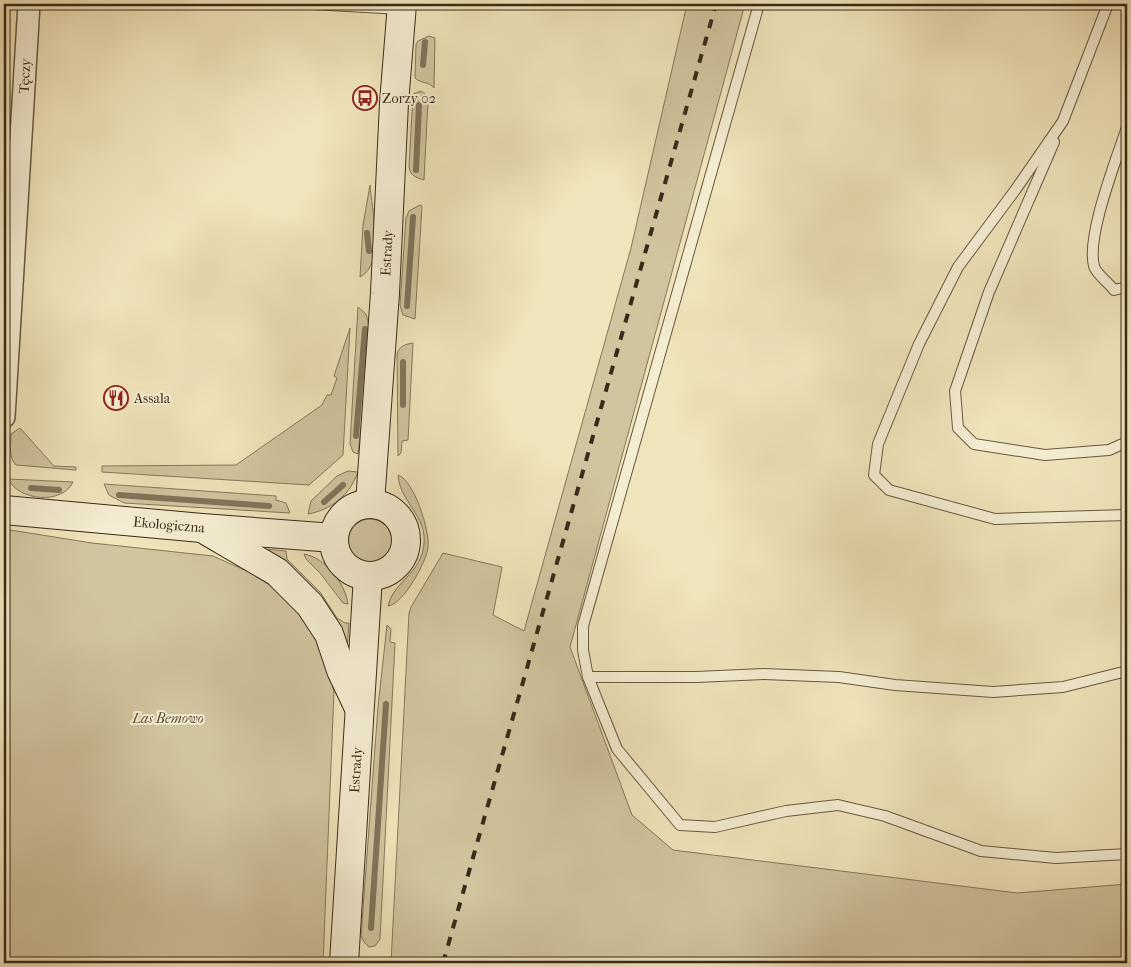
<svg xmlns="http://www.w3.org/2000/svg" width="1131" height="967" font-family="'IM FELL French Canon',serif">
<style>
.green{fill:#d1c59f;stroke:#84785c}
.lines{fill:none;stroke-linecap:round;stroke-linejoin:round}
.stream{stroke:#81745a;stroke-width:6}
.lane-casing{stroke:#665942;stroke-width:12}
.street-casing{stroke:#665942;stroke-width:24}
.secondary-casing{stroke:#382b1a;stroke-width:30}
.lane{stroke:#f5edd2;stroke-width:10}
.street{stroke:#f5edd2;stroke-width:21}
.secondary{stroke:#f5edd2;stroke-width:28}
.rail{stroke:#382b1a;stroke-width:4;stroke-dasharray:9 9;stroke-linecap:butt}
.labels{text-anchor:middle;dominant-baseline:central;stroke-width:4;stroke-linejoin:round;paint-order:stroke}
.street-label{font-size:14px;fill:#382b1a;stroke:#f5edd2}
.poi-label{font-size:14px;fill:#382b1a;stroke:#f5edd2;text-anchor:start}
.park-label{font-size:14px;font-style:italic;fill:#5e523b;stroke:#f5edd2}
</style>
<rect width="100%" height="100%" fill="#f0e4ba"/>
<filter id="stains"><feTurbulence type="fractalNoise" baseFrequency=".004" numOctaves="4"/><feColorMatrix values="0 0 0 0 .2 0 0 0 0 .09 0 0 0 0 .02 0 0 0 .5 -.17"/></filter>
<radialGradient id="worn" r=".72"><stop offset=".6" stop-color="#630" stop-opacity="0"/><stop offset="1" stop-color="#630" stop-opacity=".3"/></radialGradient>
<g class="green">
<polygon points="4,4 9,4 4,89"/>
<polygon points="687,4 745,4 570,647 632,815 673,850 1017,893 1127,884 1127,963 391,963 409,613 411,607 443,553 502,567 493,615 524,631 631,248"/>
<path d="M 429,36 L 435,38 L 434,88 C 429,81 421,84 415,78 L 416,44 L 418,41 Z"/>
<path d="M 421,91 L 426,95 L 428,101 L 424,180 C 416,178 410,175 409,167 L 413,94 Z"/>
<path d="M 370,185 C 371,207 386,264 360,277 L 363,225 Z"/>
<polygon points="420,205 422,206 415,319 403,315 400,305 406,218 409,211"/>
<polygon points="358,307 366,314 369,326 366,383 358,454 353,452 350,444"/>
<polygon points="350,328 343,455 309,485 102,472 102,466 236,465 322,405 327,395 331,395 337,378 334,376"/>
<path d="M 413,343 L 408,440 L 402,441 L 401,453 L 398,456 L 397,354 C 399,346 406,344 413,343 Z"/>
<path d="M 20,428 L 54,466 L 76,467 L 76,470 L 16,465 C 8,458 11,444 11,434 Z"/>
<path d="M 348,471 L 358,472 C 350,495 331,510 308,514 L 311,501 L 337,476 Z"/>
<path d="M 398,475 C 414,480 430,531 428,547 C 427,561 403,605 388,606 C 392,585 416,575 422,554 C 433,518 400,505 398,475 Z"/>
<path d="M 8,479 L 73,482 C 62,505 19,501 8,479 Z"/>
<polygon points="104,484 276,496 276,500 286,503 290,513 124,503 109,495"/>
<circle cx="370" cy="541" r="22"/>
<polygon points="4,529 92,543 213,556 258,576 297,607 320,642 334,691 323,963 4,963"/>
<polygon points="264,549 286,551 287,559 320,592 337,618 345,623 349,623 347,648"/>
<path d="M 304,554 C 326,558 345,583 348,604 L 343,603 L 320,573 L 306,559 Z"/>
<polygon points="387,625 391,629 390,642 395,643 380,939 375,946 369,947 364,942 361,936 378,707"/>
</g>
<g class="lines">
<g class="stream">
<polyline points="423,65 425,42"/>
<polyline points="416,170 419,105"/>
<polyline points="367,233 369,251"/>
<polyline points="407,306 413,217"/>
<polyline points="403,405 403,362"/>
<polyline points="356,436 365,329"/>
<polyline points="31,488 59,490"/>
<polyline points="119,495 269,506"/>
<polyline points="324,502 343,485"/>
<polyline points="371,928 386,704"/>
</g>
<defs>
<g id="lane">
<polyline points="312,4 400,9"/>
<polyline points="759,4 583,626 583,650 588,677 617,749 680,825 715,827 786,811 838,805 885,816 981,851 1056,858 1127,854"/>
<polyline points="1108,4 1063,121 1016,189 958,267 919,344 878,444 874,475 889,490 995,519 1127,515"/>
<path d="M 1127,127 C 1117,158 1086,236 1094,266 C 1096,274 1109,283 1114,290 L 1127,287"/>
<polyline points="1054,142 989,292 955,391 958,428 974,444 1045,455 1109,450 1127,442"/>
<polyline points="588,677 696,677 764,674 839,677 895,685 993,692 1063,687 1127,671"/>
</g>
<polyline id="street" points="4,417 29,4"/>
<g id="secondary">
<polyline points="370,503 385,293 394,103 402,4"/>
<circle cx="370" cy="540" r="36"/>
<polyline points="4,510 202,528 334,538"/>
<polyline points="207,531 277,572 310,605 329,634 341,670 358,706"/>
<polyline points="344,963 368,576"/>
</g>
</defs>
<use href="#lane" class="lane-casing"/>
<use href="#street" class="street-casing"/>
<use href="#secondary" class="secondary-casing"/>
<use href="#lane" class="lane"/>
<use href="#street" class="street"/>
<use href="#secondary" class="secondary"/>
<polyline class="rail" points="443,963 716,4"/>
</g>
<defs>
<symbol id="bus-ring" viewBox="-11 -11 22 22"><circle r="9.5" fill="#f5edd2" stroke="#8f2418" stroke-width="1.5"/><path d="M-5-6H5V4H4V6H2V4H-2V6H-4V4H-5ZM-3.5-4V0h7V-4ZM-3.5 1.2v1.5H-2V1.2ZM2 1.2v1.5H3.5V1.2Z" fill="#8f2418"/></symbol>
<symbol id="restaurant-ring" viewBox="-11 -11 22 22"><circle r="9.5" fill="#f5edd2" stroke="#8f2418" stroke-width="1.5"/><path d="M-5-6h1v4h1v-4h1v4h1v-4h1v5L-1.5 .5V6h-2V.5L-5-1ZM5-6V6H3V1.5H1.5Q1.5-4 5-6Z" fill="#8f2418"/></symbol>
</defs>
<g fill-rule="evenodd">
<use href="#bus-ring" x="351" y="84" width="28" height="28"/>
<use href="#restaurant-ring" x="102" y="384" width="28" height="28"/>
</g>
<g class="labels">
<g class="street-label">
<text transform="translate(25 76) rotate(-87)">Tęczy</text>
<text transform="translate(387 253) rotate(-87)">Estrady</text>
<text transform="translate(169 525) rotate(5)">Ekologiczna</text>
<text transform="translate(356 770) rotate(-86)">Estrady</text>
</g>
<g class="poi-label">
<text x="382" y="98">Zorzy 02</text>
<text x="134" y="398">Assala</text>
</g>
<g class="park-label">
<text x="168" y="718">Las Bemowo</text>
</g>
</g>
<rect width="1131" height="967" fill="none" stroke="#f0e4ba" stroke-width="20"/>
<rect x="5" y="5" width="1121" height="957" fill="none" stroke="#382b1a" stroke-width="2.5"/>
<rect x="10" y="10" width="1111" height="947" fill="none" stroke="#382b1a"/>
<rect width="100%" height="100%" filter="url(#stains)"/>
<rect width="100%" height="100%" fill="url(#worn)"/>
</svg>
